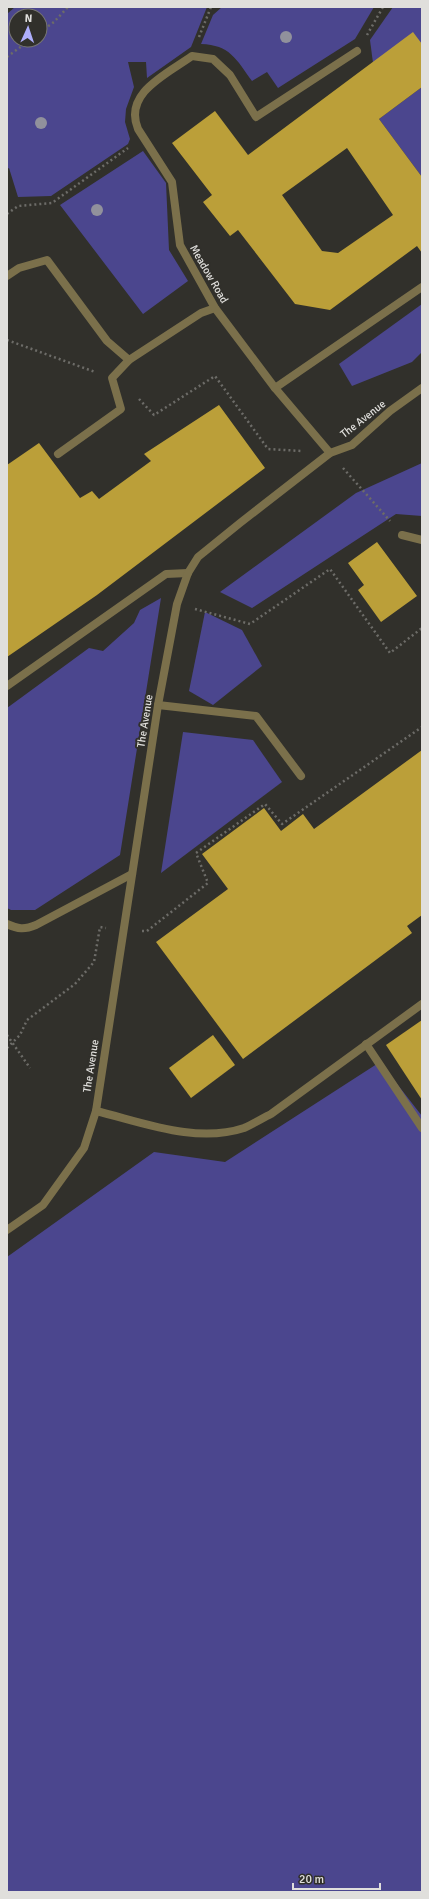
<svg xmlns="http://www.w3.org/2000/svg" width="429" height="1899" font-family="Signika,sans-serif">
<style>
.green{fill:#4b468e;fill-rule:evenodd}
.building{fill:#bb9f39;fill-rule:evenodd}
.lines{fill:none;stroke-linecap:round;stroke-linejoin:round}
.path{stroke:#6d6c68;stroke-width:2.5;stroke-dasharray:2 3;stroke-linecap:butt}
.lane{stroke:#7b704b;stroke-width:8}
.street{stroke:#7b704b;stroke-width:8}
.tree{fill:#91919c}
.labels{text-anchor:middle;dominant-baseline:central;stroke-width:4;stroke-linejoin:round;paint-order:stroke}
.street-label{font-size:11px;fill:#e0dfdc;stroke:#31302b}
</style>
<rect width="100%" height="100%" fill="#31302b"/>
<g class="green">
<path d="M 15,7 L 207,7 L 191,47 L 147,78 L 146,62 L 128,62 L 134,87 L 126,109 L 125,122 L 130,139 L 128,144 L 51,196 L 18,197 L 9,168 L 7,169 L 7,14 ZM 16,16 L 40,16 L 40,40 L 16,40 Z"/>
<path d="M 222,7 L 374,7 L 355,39 L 278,88 L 267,72 L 252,81 C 236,59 230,45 201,44 L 213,15 Z"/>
<polygon points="393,7 422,7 422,44 373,63 370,40"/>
<polygon points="422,87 422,177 379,119"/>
<polygon points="143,151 166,183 169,250 188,281 143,314 60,205"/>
<polygon points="422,304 422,352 412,362 352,386 339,364"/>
<polygon points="422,463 422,516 396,514 252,608 220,592 356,493"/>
<polygon points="161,598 120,855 35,910 11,910 7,908 7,708 89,648 103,651 134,623 140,610"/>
<polygon points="205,612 242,630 262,666 213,705 189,691"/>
<polygon points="183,732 253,740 282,782 161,873"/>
<polygon points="380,1062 422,1116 422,1892 7,1892 7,1257 154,1152 225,1162"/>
</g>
<g class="building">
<path d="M 413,32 L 422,44 L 422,87 L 379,119 L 422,177 L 422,253 L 417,246 L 330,310 L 295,304 L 238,230 L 230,236 L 203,202 L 212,195 L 172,143 L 215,111 L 248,155 ZM 347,148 L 393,215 L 338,253 L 322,251 L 282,195 Z"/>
<polygon points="219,405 265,468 97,595 7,657 7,465 39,443 80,498 92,491 99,499 151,461 144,454"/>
<polygon points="377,542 417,596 381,622 358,590 364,585 348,563"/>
<polygon points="422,750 422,915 407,926 412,933 243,1059 156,942 228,889 202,854 264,808 281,831 303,814 314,829"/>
<polygon points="422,1020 422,1100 386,1045"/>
<polygon points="213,1035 235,1065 191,1098 169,1068"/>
</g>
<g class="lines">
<g class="path">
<polyline points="40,32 54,22 68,7"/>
<polyline points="367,35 383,7"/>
<polyline points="199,37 211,7"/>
<polyline points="7,57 30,40"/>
<polyline points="7,214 18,206 52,203 128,148"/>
<polyline points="7,340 95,372"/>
<polyline points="139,399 154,415 215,376 268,449 301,451"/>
<polyline points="343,468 390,521"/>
<polyline points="195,609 250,624 330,569 390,653 422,628"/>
<polyline points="142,931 147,931 208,883 196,853 265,804 282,824 422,727"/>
<polyline points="7,1035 30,1068"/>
<polyline points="7,1048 20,1035 27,1020 75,984 94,962 100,927 106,928"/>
</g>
<g class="lane">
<polyline points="7,276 19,268 47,260 107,341 129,360 201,313 215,308"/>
<polyline points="275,388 422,287"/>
<path d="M 330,453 L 275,388 L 215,308 L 180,245 L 172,182 L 138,129 C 123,93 167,74 192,56 L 213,59 L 230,75 L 256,117 L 357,51"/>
<polyline points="58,454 121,409 112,378 129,360"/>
<polyline points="402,535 422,540"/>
<polyline points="7,686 166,574 188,573"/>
<polyline points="158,705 256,716 301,776"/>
<path d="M 7,924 C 18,929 24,930 36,925 L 132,874"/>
<polyline points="366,1044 422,1128"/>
<path d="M 96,1111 C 142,1122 196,1144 244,1128 C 253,1124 263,1118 271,1114 L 422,1004"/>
</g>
<polyline class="street" points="7,1230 43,1205 84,1148 96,1111 158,705 177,604 188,573 198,557 240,523 330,453 352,445 390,411 422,388"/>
</g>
<g class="tree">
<circle cx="286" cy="37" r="6"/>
<circle cx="41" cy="123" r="6"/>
<circle cx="97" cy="210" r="6"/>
</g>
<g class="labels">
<g class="street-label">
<text transform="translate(209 274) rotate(60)">Meadow Road</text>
<text transform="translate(363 419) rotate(-38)">The Avenue</text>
<text transform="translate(145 721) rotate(-81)">The Avenue</text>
<text transform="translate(91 1066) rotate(-81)">The Avenue</text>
</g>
</g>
<rect width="429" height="1899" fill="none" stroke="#e0dfdc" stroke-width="16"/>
<g transform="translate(28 28) rotate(3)"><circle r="19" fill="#31302b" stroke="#777672"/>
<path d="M0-3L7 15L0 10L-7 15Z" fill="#aeaefb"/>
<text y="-6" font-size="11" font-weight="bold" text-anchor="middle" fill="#e0dfdc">N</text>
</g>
<path d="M293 1883v6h87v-6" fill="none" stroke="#e0dfdc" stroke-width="2"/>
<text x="299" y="1883" font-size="12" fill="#e0dfdc" stroke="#31302b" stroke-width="3" paint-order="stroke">20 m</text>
</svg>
